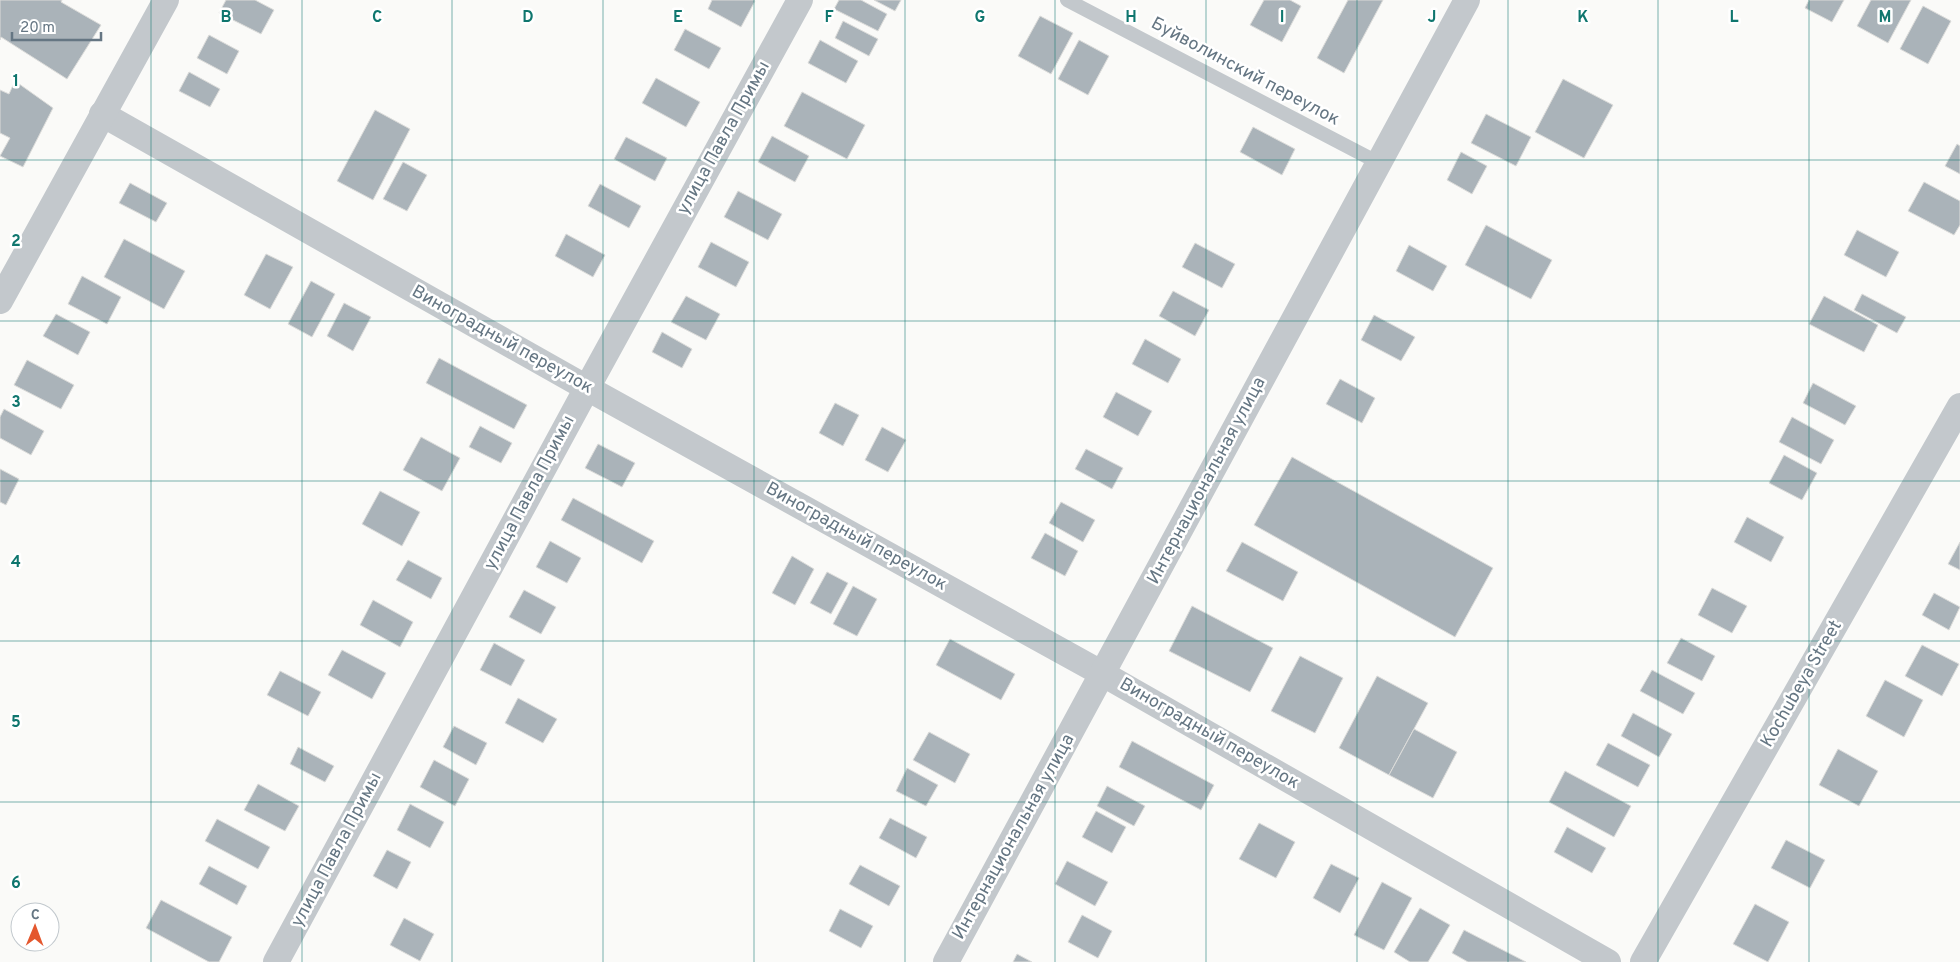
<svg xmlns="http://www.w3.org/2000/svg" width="1960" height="962" font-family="Overpass,sans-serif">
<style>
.building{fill:#aab3b9;stroke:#dcdcda}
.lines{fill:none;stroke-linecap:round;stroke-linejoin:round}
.service{stroke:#c3c8cc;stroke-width:14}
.minor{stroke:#c3c8cc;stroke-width:26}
.grid{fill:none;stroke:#0f766e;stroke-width:1;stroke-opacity:0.55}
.labels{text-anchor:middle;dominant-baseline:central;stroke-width:5;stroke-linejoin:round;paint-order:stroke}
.street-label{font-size:18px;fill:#657683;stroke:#fff}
.grid-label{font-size:16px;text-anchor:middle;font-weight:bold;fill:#0f766e;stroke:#fff;stroke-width:5;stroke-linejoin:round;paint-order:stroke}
</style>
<rect width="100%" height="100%" fill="#fafaf8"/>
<g class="building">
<polygon points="0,0 62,0 61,2 101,25 67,79 1,37 0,40"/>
<polygon points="226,0 255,0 274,10 261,34 219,13"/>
<polygon points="712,0 754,0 755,1 741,27 708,9"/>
<polygon points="839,0 861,0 887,14 878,31 834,9"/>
<polygon points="874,0 901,0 895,11"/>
<polygon points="1264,0 1290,0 1301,6 1282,42 1250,25"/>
<polygon points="1348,0 1383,0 1344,73 1317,58"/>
<polygon points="1809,0 1844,0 1832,22 1805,8"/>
<polygon points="1871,0 1911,0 1888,43 1857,26"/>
<polygon points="1923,6 1951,21 1928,64 1900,49"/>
<polygon points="1040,16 1073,33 1051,74 1018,56"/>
<polygon points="843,21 878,39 869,56 835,38"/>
<polygon points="685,29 721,48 709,69 674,50"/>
<polygon points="209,35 239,51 227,74 197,58"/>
<polygon points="820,40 858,61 846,83 808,63"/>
<polygon points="1079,40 1109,56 1088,95 1058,79"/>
<polygon points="189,72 220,89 210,107 179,91"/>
<polygon points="656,78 700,102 686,127 642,103"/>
<polygon points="1563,79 1613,105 1584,158 1535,132"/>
<polygon points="15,81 53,108 23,167 0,156 10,138 0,133 0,90 9,94"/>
<polygon points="802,92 865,125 847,159 784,126"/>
<polygon points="375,110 410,129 373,200 337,181"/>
<polygon points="1486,114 1531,137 1516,166 1471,143"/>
<polygon points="1253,127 1295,149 1282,175 1240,152"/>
<polygon points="772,136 809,156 795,182 758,162"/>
<polygon points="626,137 667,158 655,181 614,159"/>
<polygon points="1957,144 1960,146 1960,174 1945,166"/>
<polygon points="1461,152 1487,166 1472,194 1447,180"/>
<polygon points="403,162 427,175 407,211 383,199"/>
<polygon points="1924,182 1960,201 1960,225 1954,235 1908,211"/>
<polygon points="130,183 167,203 156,222 119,203"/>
<polygon points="600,184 641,206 629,228 588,206"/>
<polygon points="738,191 782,214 768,240 724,217"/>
<polygon points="1486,225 1552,260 1531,299 1465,265"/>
<polygon points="1857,230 1899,252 1886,277 1844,255"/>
<polygon points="566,234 605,255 593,277 555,256"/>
<polygon points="124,239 185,271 164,309 104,277"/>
<polygon points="711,242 749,262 736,287 698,267"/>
<polygon points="1195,243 1235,264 1222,288 1182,267"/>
<polygon points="1409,245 1447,266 1433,291 1396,271"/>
<polygon points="266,254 293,267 270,309 244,295"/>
<polygon points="82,276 121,297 107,324 68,304"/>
<polygon points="311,281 335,294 312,337 288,324"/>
<polygon points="1173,291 1209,310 1195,336 1159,316"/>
<polygon points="1862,294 1906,317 1897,333 1854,310"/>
<polygon points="686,296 720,314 706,340 671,322"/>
<polygon points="1824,296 1878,325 1864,352 1809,324"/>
<polygon points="344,303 371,317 353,351 327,336"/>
<polygon points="56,314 90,332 78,355 43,336"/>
<polygon points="1374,315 1415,337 1401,361 1361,340"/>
<polygon points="662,332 692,349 682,368 652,352"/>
<polygon points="1145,339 1181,359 1168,383 1132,364"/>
<polygon points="439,358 527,405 514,429 426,383"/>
<polygon points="27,360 74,385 61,409 14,385"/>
<polygon points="1340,379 1375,398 1362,423 1326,404"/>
<polygon points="1813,383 1856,406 1845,425 1803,403"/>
<polygon points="1116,392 1152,411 1138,436 1103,417"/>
<polygon points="835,403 859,415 843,446 819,433"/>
<polygon points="4,409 44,431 31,455 0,438 0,417"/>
<polygon points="1792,417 1834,440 1821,464 1779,442"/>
<polygon points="480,426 512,443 501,463 469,447"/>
<polygon points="882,427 906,440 888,472 865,460"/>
<polygon points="421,437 460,458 442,491 403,470"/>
<polygon points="598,444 635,463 622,487 585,468"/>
<polygon points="1086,449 1123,468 1112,489 1075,469"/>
<polygon points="1784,455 1817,473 1802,500 1769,483"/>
<polygon points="1292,457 1493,568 1455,637 1254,525"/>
<polygon points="0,469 19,479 6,505 0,502"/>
<polygon points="380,491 420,512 402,546 362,524"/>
<polygon points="573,498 654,541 642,563 561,520"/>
<polygon points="1061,502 1095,520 1083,542 1049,523"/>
<polygon points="1747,517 1784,537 1771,562 1734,542"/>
<polygon points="1045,533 1078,551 1065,576 1031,558"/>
<polygon points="550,541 581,558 567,583 536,567"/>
<polygon points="1242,542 1298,572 1283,601 1226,571"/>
<polygon points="1960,542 1960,570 1948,564"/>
<polygon points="792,556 814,569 795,605 772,593"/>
<polygon points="408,560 442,578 431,599 396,580"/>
<polygon points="827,572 848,583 831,614 810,603"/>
<polygon points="853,586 877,599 857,636 833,624"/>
<polygon points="1712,588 1747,606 1732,633 1698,615"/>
<polygon points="524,590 556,607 541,634 509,617"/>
<polygon points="1934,593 1960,607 1949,630 1922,615"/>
<polygon points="373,600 413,622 400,647 360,625"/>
<polygon points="1192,606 1273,648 1250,692 1169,651"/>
<polygon points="1681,638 1715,656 1702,681 1667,663"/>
<polygon points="950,639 1015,674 1001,700 936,665"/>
<polygon points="494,643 525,660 511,686 480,670"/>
<polygon points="1922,645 1959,664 1942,696 1905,676"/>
<polygon points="342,650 386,673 372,699 328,675"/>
<polygon points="1300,656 1343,678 1315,733 1271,711"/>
<polygon points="1652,670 1695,693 1683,714 1640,691"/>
<polygon points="280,671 321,692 308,716 267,695"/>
<polygon points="1377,676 1428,703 1389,775 1339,748"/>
<polygon points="1885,680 1923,700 1904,737 1866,716"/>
<polygon points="518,698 557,719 543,743 505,723"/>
<polygon points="1633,713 1672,734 1659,757 1621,736"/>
<polygon points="454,726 487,743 476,765 443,747"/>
<polygon points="1414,729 1457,752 1433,798 1389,775"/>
<polygon points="929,732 970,754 955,783 913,760"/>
<polygon points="1132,741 1214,785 1201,810 1119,767"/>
<polygon points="1608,743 1650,765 1638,787 1596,765"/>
<polygon points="298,747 334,766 325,782 290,764"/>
<polygon points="1838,749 1878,771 1859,806 1819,785"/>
<polygon points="434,760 469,779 455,806 420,787"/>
<polygon points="907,768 938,785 926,806 896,791"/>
<polygon points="1565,771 1631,806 1614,837 1549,802"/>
<polygon points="258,784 299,806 285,831 244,810"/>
<polygon points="1107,786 1145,806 1134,826 1097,806"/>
<polygon points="410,804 444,822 430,848 397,830"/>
<polygon points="1096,811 1126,827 1112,853 1082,837"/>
<polygon points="890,818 927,837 916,858 879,838"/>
<polygon points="217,819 270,847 258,869 205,841"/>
<polygon points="1259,823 1295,842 1276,878 1239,859"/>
<polygon points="1567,827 1606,848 1592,873 1554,852"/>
<polygon points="1786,840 1825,860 1810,888 1771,868"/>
<polygon points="387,850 411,862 397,889 373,876"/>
<polygon points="1067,861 1108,882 1095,906 1055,884"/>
<polygon points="1331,864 1359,878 1340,913 1313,898"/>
<polygon points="860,865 900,886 889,906 849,884"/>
<polygon points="209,866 247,886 237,905 199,884"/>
<polygon points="1382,882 1412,898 1384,950 1354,935"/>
<polygon points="161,900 232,937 219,962 209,962 146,928"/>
<polygon points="1755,904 1789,922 1768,962 1733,944"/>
<polygon points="1420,908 1450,925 1428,962 1410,962 1394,952"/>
<polygon points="840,909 873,926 861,948 829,931"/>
<polygon points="1082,915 1112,931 1098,958 1068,942"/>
<polygon points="404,918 434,934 420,961 390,945"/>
<polygon points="1464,930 1526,962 1468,962 1452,953"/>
<polygon points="1017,954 1032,962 1013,962"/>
</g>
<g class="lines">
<polyline class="service" points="1067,0 1379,163"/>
<g class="minor">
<polyline points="102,114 587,388 1103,674 1608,962"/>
<polyline points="0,301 166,0"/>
<polyline points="276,962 587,388 800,0"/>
<polyline points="946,962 1467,0"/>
<polyline points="1643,962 1960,406"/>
</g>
</g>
<path class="grid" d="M 151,0 L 151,962M 302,0 L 302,962M 452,0 L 452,962M 603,0 L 603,962M 754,0 L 754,962M 905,0 L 905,962M 1055,0 L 1055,962M 1206,0 L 1206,962M 1357,0 L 1357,962M 1508,0 L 1508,962M 1658,0 L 1658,962M 1809,0 L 1809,962M 0,160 L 1960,160M 0,321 L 1960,321M 0,481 L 1960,481M 0,641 L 1960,641M 0,802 L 1960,802"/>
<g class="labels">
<g class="street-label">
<text transform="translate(1245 72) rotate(28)">Буйволинский переулок</text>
<text transform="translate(724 138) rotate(-61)">улица Павла Примы</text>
<text transform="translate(502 340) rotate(29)">Виноградный переулок</text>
<text transform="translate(1207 481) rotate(-62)">Интернациональная улица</text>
<text transform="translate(530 493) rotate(-62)">улица Павла Примы</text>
<text transform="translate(856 537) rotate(29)">Виноградный переулок</text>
<text transform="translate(1802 684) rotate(-60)">Kochubeya Street</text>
<text transform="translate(1209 734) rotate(30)">Виноградный переулок</text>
<text transform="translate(1014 837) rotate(-61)">Интернациональная улица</text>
<text transform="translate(337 850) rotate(-62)">улица Павла Примы</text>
</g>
</g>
<g class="grid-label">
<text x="226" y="22">B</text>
<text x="377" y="22">C</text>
<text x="528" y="22">D</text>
<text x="678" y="22">E</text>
<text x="829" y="22">F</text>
<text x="980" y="22">G</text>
<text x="1131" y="22">H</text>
<text x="1282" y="22">I</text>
<text x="1432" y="22">J</text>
<text x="1583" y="22">K</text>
<text x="1734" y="22">L</text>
<text x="1885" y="22">M</text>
<text x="16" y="86">1</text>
<text x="16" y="246">2</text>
<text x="16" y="407">3</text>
<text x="16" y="567">4</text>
<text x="16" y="727">5</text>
<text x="16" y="888">6</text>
</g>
<g transform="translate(35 927) rotate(1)"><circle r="24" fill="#ffffff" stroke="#c1c8cd"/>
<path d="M0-4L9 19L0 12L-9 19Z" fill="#e4572e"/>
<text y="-8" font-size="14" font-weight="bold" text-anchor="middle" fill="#657683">С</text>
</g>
<path d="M12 32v8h89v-8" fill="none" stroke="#657683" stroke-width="2.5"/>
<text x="20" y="32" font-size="15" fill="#657683" stroke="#ffffff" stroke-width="4" paint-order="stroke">20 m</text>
</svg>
